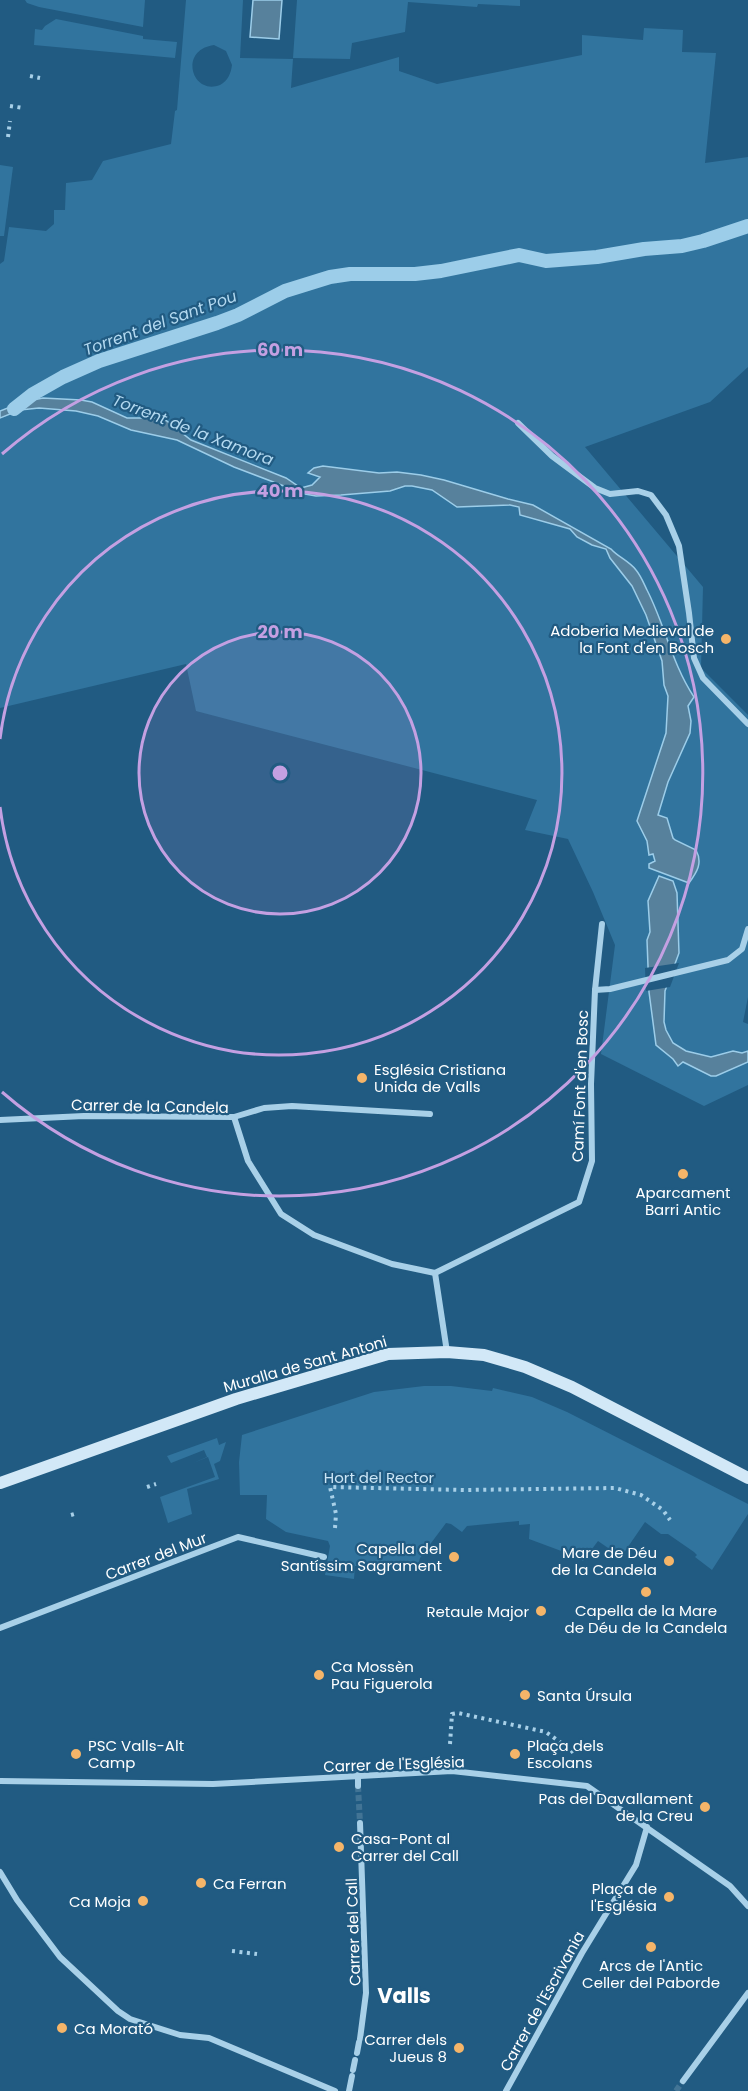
<svg xmlns="http://www.w3.org/2000/svg" width="748" height="2091" font-family="Poppins,sans-serif">
<style>
.green{fill:#31749e;fill-rule:evenodd}
.water{fill:#57819c;stroke:#9ccde9;stroke-width:1.5}
.pier{fill:#215b82}
.lines{fill:none;stroke-linecap:round;stroke-linejoin:round}
.stream{stroke:#9ccde9;stroke-width:14}
.street-tunnel{stroke:#427495;stroke-width:6;stroke-dasharray:6 3;stroke-linecap:butt}
.path{stroke:#a8d0e8;stroke-width:4;stroke-dasharray:3 4.5;stroke-linecap:butt}
.street{stroke:#a8d0e8;stroke-width:6}
.secondary{stroke:#d2e8f7;stroke-width:12}
.ring{fill:none;stroke:#c4a0e2;stroke-width:3}
.poi-dot{fill:#f5b569;stroke:#215b82;stroke-width:2}
.labels{text-anchor:middle;dominant-baseline:central;stroke-width:4.5;stroke-linejoin:round;paint-order:stroke}
.poi-label{font-size:15px;fill:#fff;stroke:#215b82;text-anchor:end}
.street-label{font-size:15px;fill:#fff;stroke:#215b82}
.park-label{font-size:15px;fill:#cce6f6;stroke:#215b82}
.water-label{font-size:16px;font-style:italic;fill:#b3d9f0;stroke:#215b82}
.district-label{font-size:21px;font-weight:bold;fill:#fff;stroke:#215b82}
.centre{fill:#c4a0e2;stroke:#215b82;stroke-width:3}
.ring-label{font-size:18px;text-anchor:middle;font-weight:bold;fill:#c4a0e2;stroke:#215b82;stroke-width:4.5;stroke-linejoin:round;paint-order:stroke}
</style>
<rect width="100%" height="100%" fill="#215b82"/>
<g class="green">
<polygon points="25,0 145,0 143,27 39,7 27,3"/>
<path d="M 186,0 L 243,0 L 240,58 L 293,59 L 291,88 L 399,57 L 399,71 L 437,84 L 582,55 L 582,35 L 643,40 L 644,28 L 683,30 L 682,52 L 716,53 L 705,163 L 748,157 L 748,367 L 710,402 L 585,447 L 703,587 L 701,668 L 748,715 L 748,997 L 743,1022 L 748,1024 L 748,1085 L 704,1106 L 601,1054 L 615,945 L 593,892 L 568,839 L 525,830 L 537,800 L 196,711 L 186,664 L 0,708 L 0,264 L 4,261 L 9,227 L 46,231 L 54,224 L 54,210 L 65,210 L 66,183 L 92,180 L 103,161 L 171,144 L 175,111 L 177,110 ZM 214,45 L 226,51 L 232,65 C 231,73 228,81 220,85 C 192,96 178,50 214,45 Z"/>
<polygon points="297,0 520,0 520,6 478,4 477,7 408,2 405,32 352,43 350,59 293,58"/>
<polygon points="56,19 143,36 143,39 177,42 175,58 34,45 35,29 42,30 45,26"/>
<polygon points="0,165 13,167 4,236 0,236"/>
<polygon points="424,1386 451,1386 492,1391 493,1388 532,1397 567,1412 748,1504 748,1514 712,1570 695,1557 697,1555 694,1552 668,1534 661,1534 645,1522 621,1557 598,1541 583,1561 565,1549 564,1552 529,1539 530,1524 519,1525 519,1521 467,1526 462,1532 451,1524 446,1523 420,1558 417,1569 355,1566 354,1579 325,1575 330,1546 328,1541 286,1532 266,1519 267,1495 240,1495 239,1462 242,1435 374,1392"/>
<polygon points="217,1438 219,1445 226,1442 220,1461 214,1464 219,1479 187,1489 192,1514 168,1523 160,1497 215,1477 208,1457 193,1463 207,1457 204,1450 171,1463 167,1456"/>
</g>
<g class="water">
<polygon points="253,0 282,0 279,39 250,37"/>
<path d="M 43,398 L 81,400 L 92,402 L 127,418 L 163,418 L 191,440 L 286,478 L 301,488 L 312,485 L 320,477 L 308,473 L 314,468 L 323,466 L 379,473 L 397,472 L 421,475 L 444,480 L 508,499 L 533,505 L 611,549 C 618,557 629,561 636,570 C 641,576 644,584 647,590 C 665,625 672,664 694,697 L 688,706 L 691,721 L 690,733 L 668,782 L 658,815 L 667,818 L 673,838 L 675,840 L 696,850 C 703,863 697,872 689,883 L 649,868 L 649,864 L 655,861 L 653,854 L 649,855 L 647,841 L 637,821 L 666,733 L 668,696 L 664,685 L 662,661 L 646,615 L 632,586 L 610,558 L 606,549 L 592,545 L 577,537 L 570,529 L 520,515 L 519,507 L 510,505 L 457,507 L 432,490 L 412,486 L 405,486 L 390,491 L 341,495 L 316,496 L 305,494 L 234,467 L 177,440 L 131,430 L 98,416 L 76,411 L 39,408 L 20,410 L 0,418 L 0,411 L 23,402 Z"/>
<polygon points="659,876 673,881 677,893 679,953 665,991 664,1022 666,1030 673,1043 686,1051 711,1057 733,1051 742,1053 748,1051 748,1062 716,1076 711,1076 683,1062 678,1066 673,1059 656,1045 649,992 647,940 650,932 648,901"/>
</g>
<polygon class="pier" points="679,963 670,987 646,991 645,968"/>
<g class="lines">
<polyline class="stream" points="14,409 33,394 63,377 99,361 217,323 238,315 285,291 330,277 350,274 415,274 441,271 519,255 546,261 597,257 644,249 682,246 703,241 748,226"/>
<g class="street-tunnel">
<polyline points="358,1786 360,1823"/>
<polyline points="676,2091 683,2081"/>
</g>
<g class="path">
<polyline points="30,76 40,78"/>
<polyline points="10,106 23,108"/>
<polyline points="8,137 10,121"/>
<polyline points="147,1487 156,1484"/>
<polyline points="71,1515 78,1513"/>
<polyline points="335,1528 336,1514 330,1487 464,1490 615,1488 641,1495 663,1510 670,1520"/>
<polyline points="450,1744 452,1714 458,1713 546,1732 571,1750 575,1755"/>
<polyline points="232,1951 257,1954"/>
</g>
<g class="street">
<polyline points="518,423 552,456 595,488 610,494 638,491 651,495 666,515 679,546 689,613 694,658 703,678 748,724"/>
<polyline points="595,990 610,989 728,960 742,949 748,929"/>
<polyline points="234,1117 248,1161 281,1214 314,1235 392,1264 435,1273"/>
<polyline points="0,1120 84,1116 234,1117 264,1108 292,1106 430,1114"/>
<polyline points="435,1273 579,1202 592,1161 591,1084 595,990 602,924"/>
<polyline points="435,1273 447,1352"/>
<polyline points="0,1628 238,1537 324,1557"/>
<polyline points="358,1775 358,1786"/>
<polyline points="0,1781 213,1784 452,1771 587,1786 730,1886 748,1906"/>
<polyline points="0,1872 17,1900 60,1957 118,2011 130,2019 180,2035 209,2038 335,2091"/>
<polyline points="360,2039 366,1993 360,1823"/>
<polyline points="357,2053 359,2042"/>
<polyline points="353,2070 355,2060"/>
<polyline points="683,2081 748,1993"/>
<polyline points="349,2091 352,2076"/>
<polyline points="506,2091 582,1953 636,1865 647,1827"/>
</g>
<polyline class="secondary" points="0,1483 236,1399 388,1354 447,1352 484,1355 525,1367 572,1387 748,1478"/>
</g>
<circle cx="280" cy="773" r="141" fill="#c4a0e2" fill-opacity=".12"/>
<g class="ring">
<circle cx="280" cy="773" r="141"/>
<path d="M0 739A282 282 0 1 1 0 807"/>
<path d="M2 454A423 423 0 1 1 2 1092"/>
</g>
<g class="poi-dot">
<circle cx="726" cy="639" r="6"/>
<circle cx="362" cy="1078" r="6"/>
<circle cx="683" cy="1174" r="6"/>
<circle cx="454" cy="1557" r="6"/>
<circle cx="669" cy="1561" r="6"/>
<circle cx="646" cy="1592" r="6"/>
<circle cx="541" cy="1611" r="6"/>
<circle cx="319" cy="1675" r="6"/>
<circle cx="525" cy="1695" r="6"/>
<circle cx="76" cy="1754" r="6"/>
<circle cx="515" cy="1754" r="6"/>
<circle cx="705" cy="1807" r="6"/>
<circle cx="339" cy="1847" r="6"/>
<circle cx="201" cy="1883" r="6"/>
<circle cx="669" cy="1897" r="6"/>
<circle cx="143" cy="1901" r="6"/>
<circle cx="651" cy="1947" r="6"/>
<circle cx="62" cy="2028" r="6"/>
<circle cx="459" cy="2048" r="6"/>
</g>
<g class="labels">
<g class="poi-label">
<text x="714" y="630">Adoberia Medieval de<tspan x="714" dy="17">la Font d'en Bosch</tspan></text>
<text x="374" y="1069" text-anchor="start">Església Cristiana<tspan x="374" dy="17">Unida de Valls</tspan></text>
<text x="683" y="1192" text-anchor="middle">Aparcament<tspan x="683" dy="17">Barri Antic</tspan></text>
<text x="442" y="1548">Capella del<tspan x="442" dy="17">Santíssim Sagrament</tspan></text>
<text x="657" y="1552">Mare de Déu<tspan x="657" dy="17">de la Candela</tspan></text>
<text x="646" y="1610" text-anchor="middle">Capella de la Mare<tspan x="646" dy="17">de Déu de la Candela</tspan></text>
<text x="529" y="1611">Retaule Major</text>
<text x="331" y="1666" text-anchor="start">Ca Mossèn<tspan x="331" dy="17">Pau Figuerola</tspan></text>
<text x="537" y="1695" text-anchor="start">Santa Úrsula</text>
<text x="88" y="1745" text-anchor="start">PSC Valls-Alt<tspan x="88" dy="17">Camp</tspan></text>
<text x="527" y="1745" text-anchor="start">Plaça dels<tspan x="527" dy="17">Escolans</tspan></text>
<text x="693" y="1798">Pas del Davallament<tspan x="693" dy="17">de la Creu</tspan></text>
<text x="351" y="1838" text-anchor="start">Casa-Pont al<tspan x="351" dy="17">Carrer del Call</tspan></text>
<text x="213" y="1883" text-anchor="start">Ca Ferran</text>
<text x="657" y="1888">Plaça de<tspan x="657" dy="17">l'Església</tspan></text>
<text x="131" y="1901">Ca Moja</text>
<text x="651" y="1965" text-anchor="middle">Arcs de l'Antic<tspan x="651" dy="17">Celler del Paborde</tspan></text>
<text x="74" y="2028" text-anchor="start">Ca Morató</text>
<text x="447" y="2039">Carrer dels<tspan x="447" dy="17">Jueus 8</tspan></text>
</g>
<g class="street-label">
<text transform="translate(580 1086) rotate(-88)">Camí Font d'en Bosc</text>
<text transform="translate(150 1106) rotate(1)">Carrer de la Candela</text>
<text transform="translate(305 1364) rotate(-16)">Muralla de Sant Antoni</text>
<text transform="translate(156 1556) rotate(-21)">Carrer del Mur</text>
<text transform="translate(394 1764) rotate(-2)">Carrer de l'Església</text>
<text transform="translate(353 1932) rotate(-92)">Carrer del Call</text>
<text transform="translate(542 2001) rotate(-61)">Carrer de l'Escrivania</text>
</g>
<g class="park-label">
<text x="379" y="1477">Hort del Rector</text>
</g>
<g class="water-label">
<text transform="translate(160 323) rotate(-20)">Torrent del Sant Pou</text>
<text transform="translate(193 430) rotate(21)">Torrent de la Xamora</text>
</g>
<g class="district-label">
<text x="404" y="1995">Valls</text>
</g>
</g>
<circle cx="280" cy="773" r="9" class="centre"/>
<g class="ring-label">
<text x="280" y="356">60 m</text>
<text x="280" y="497">40 m</text>
<text x="280" y="638">20 m</text>
</g>
</svg>
